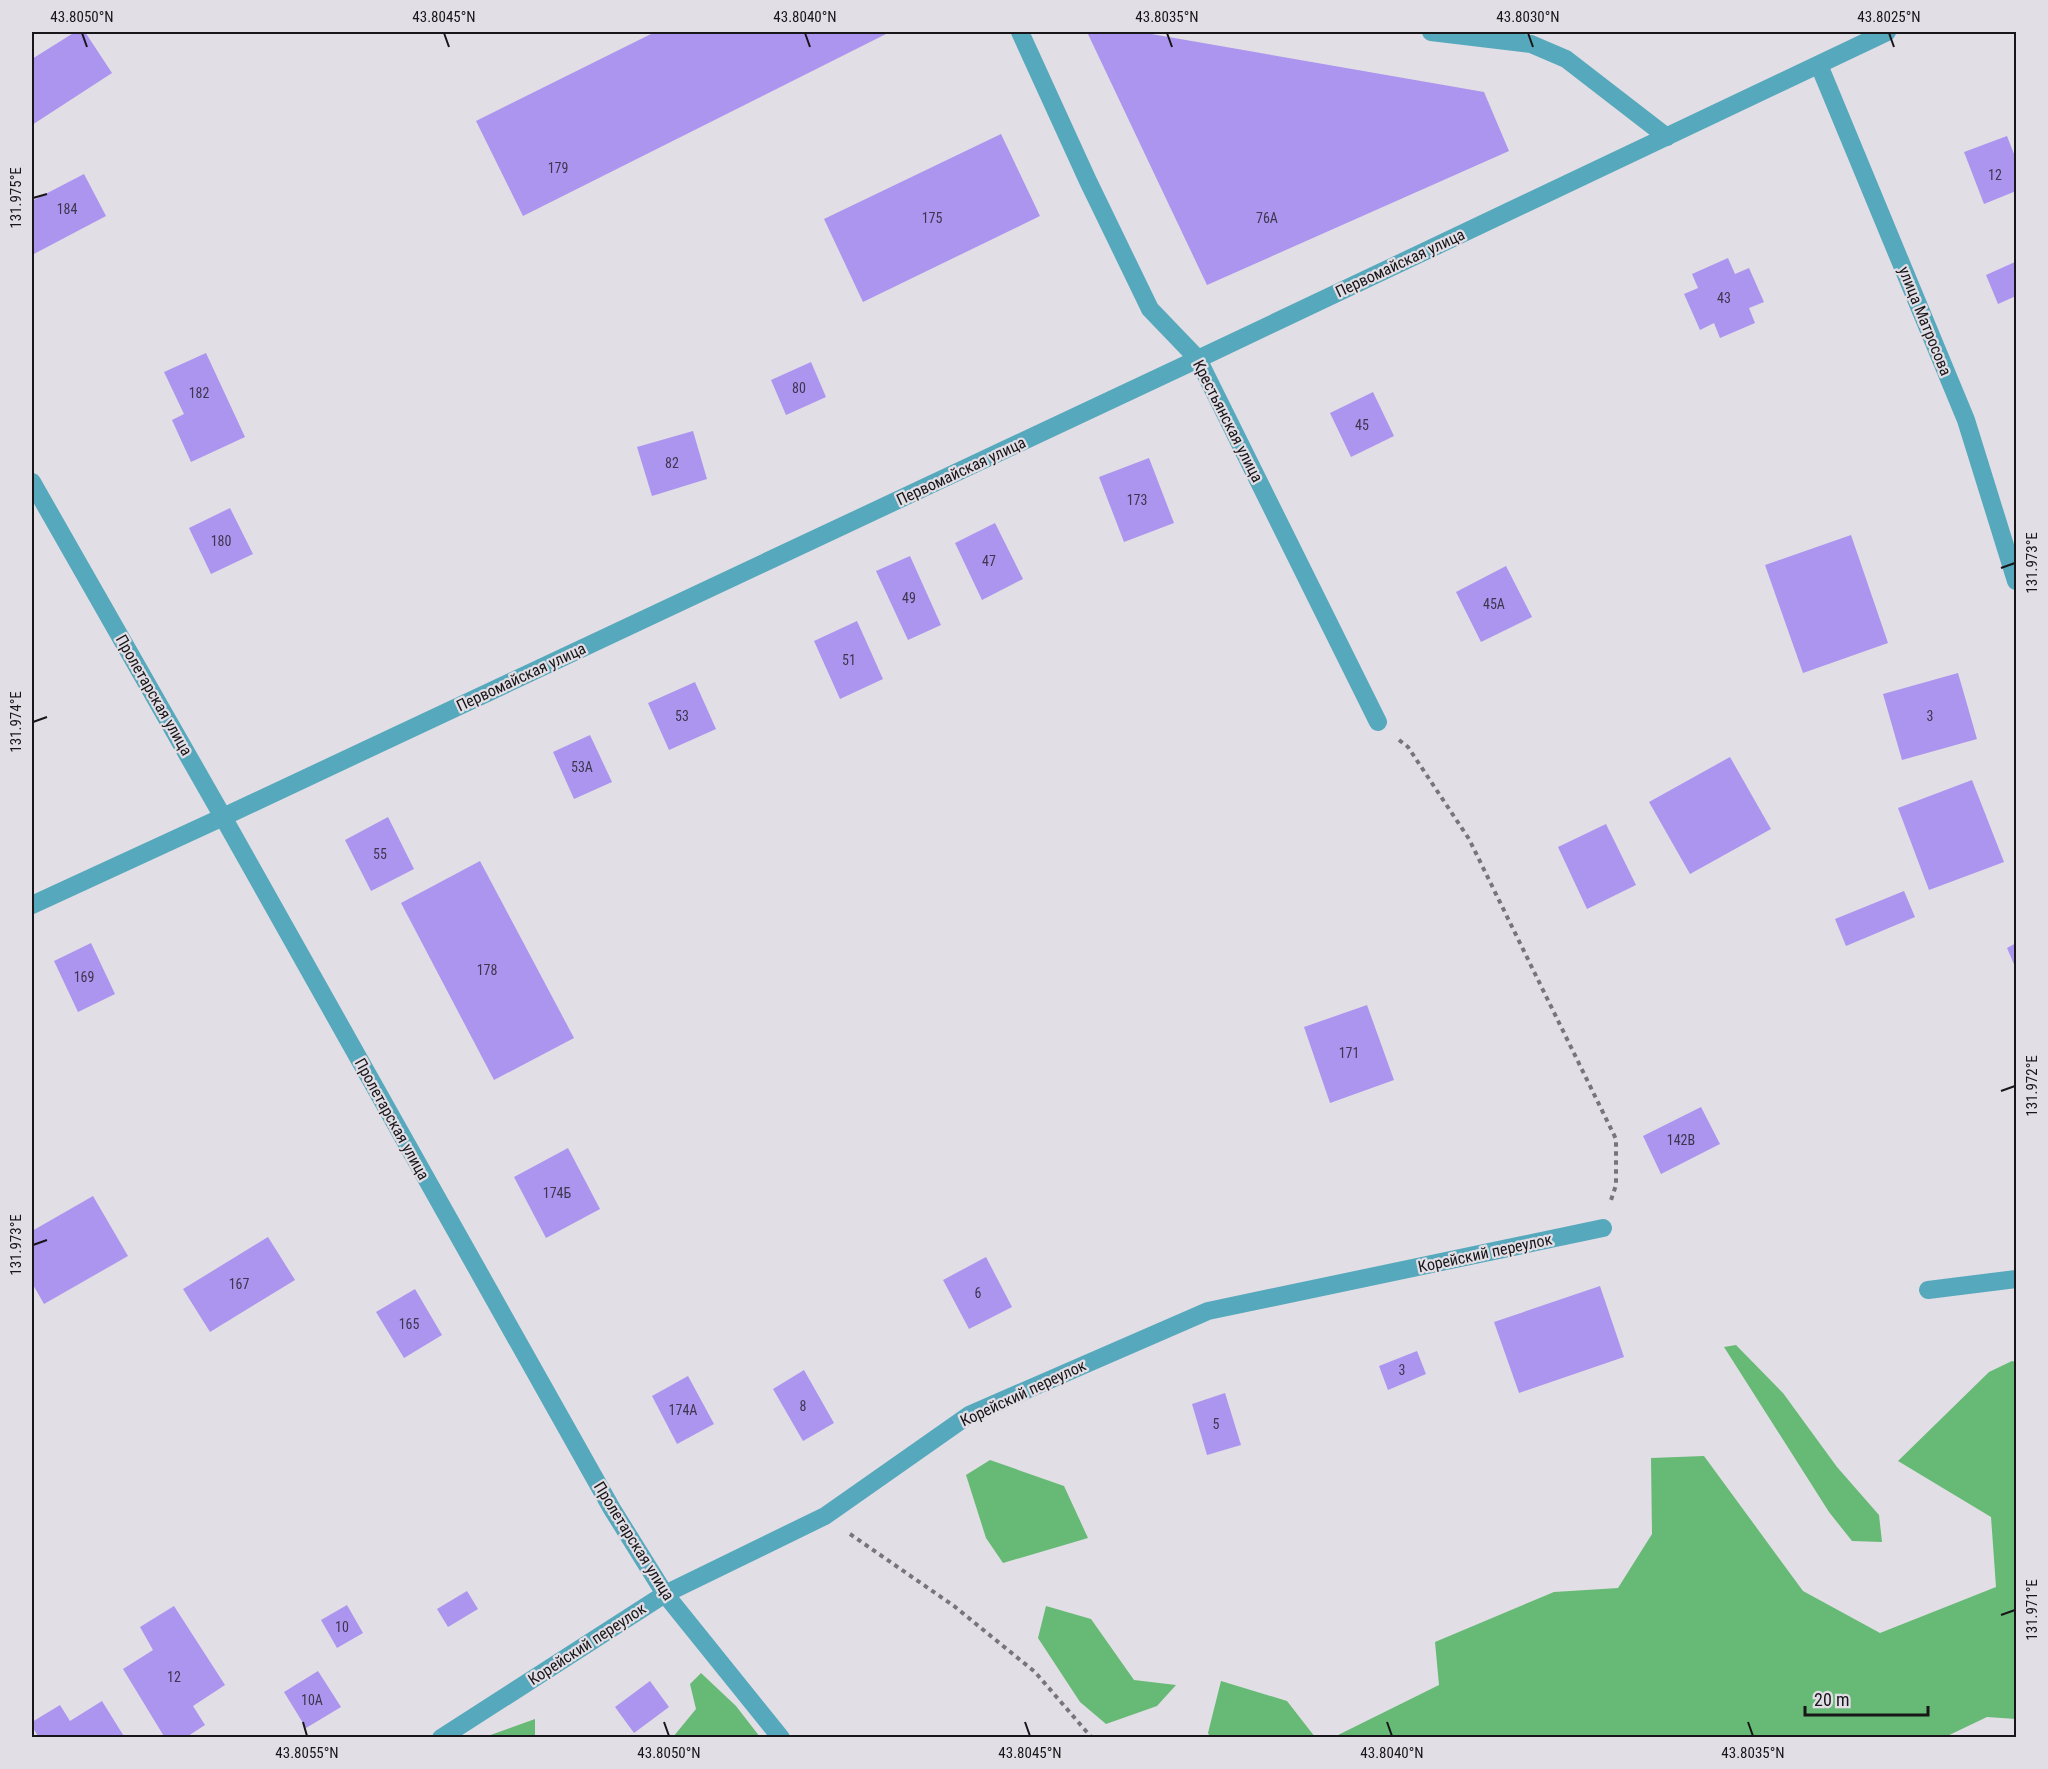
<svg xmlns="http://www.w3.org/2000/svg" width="2048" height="1769" font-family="'Roboto Condensed',sans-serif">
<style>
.forest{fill:#66ba75}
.building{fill:#ac95ef}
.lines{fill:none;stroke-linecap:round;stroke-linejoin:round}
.path{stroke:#78757a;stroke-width:4;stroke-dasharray:4.5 4.5;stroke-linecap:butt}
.minor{stroke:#56a9bc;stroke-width:18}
.ticks{fill:none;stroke:#181619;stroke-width:2}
.labels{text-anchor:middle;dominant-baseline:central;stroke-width:4.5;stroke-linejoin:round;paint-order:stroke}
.number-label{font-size:14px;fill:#3d364e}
.street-label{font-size:16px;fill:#181619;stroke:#e2dee5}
.neatline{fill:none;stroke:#181619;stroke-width:2}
.ticks-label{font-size:15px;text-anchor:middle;fill:#181619}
</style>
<rect width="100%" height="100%" fill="#e2dee5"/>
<g class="forest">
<polygon points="1736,1345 1783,1393 1837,1467 1879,1515 1882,1542 1852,1541 1829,1512 1724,1347"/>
<polygon points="2012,1361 2016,1362 2016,1719 1987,1717 1943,1738 1334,1737 1439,1685 1435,1642 1554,1592 1618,1588 1652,1534 1651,1458 1704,1456 1803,1591 1880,1633 1996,1587 1991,1517 1898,1461 1989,1372"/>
<polygon points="990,1460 1064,1486 1088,1538 1003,1563 986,1538 966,1475"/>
<polygon points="1046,1606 1091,1619 1134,1680 1176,1685 1157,1706 1106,1724 1080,1702 1038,1638"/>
<polygon points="701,1673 736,1706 760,1737 673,1737 696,1709 690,1684"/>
<polygon points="1221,1681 1287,1701 1315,1737 1210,1737 1208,1733"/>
<polygon points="535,1719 535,1737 485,1737"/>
</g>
<g class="building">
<polygon points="75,32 85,32 112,73 32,125 32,59"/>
<polygon points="655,32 890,32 523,216 476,121"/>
<polygon points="1087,32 1140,32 1484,92 1509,151 1207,285"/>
<polygon points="1001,134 1040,216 863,302 824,219"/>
<polygon points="2007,136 2016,159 2016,191 1984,204 1964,152"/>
<polygon points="84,174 106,216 32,255 32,201"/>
<polygon points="1728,258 1735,274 1749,268 1764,302 1749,308 1755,323 1720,338 1714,323 1700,330 1684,294 1698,288 1692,274"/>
<polygon points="2015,262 2016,296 1998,304 1986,275"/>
<polygon points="206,353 245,437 191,462 172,420 184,414 164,372"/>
<polygon points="811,362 826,397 786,415 771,380"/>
<polygon points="1373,392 1394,436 1351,457 1330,413"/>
<polygon points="693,431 707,479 652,496 637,447"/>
<polygon points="1149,458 1174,523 1124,542 1099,477"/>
<polygon points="230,508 253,554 211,574 189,528"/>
<polygon points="995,523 1023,579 982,600 955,543"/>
<polygon points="1851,535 1888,643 1803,673 1765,565"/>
<polygon points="910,556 941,625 908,640 876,571"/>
<polygon points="1506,566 1532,617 1481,642 1456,592"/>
<polygon points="857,621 883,679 840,699 814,641"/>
<polygon points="1958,673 1977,739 1902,760 1883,694"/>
<polygon points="695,682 716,729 669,750 648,703"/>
<polygon points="590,735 612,782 574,799 553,752"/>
<polygon points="1730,757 1771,829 1690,874 1649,802"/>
<polygon points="1972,780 2004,862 1929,890 1898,808"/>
<polygon points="388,817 414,869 371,891 345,840"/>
<polygon points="1606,824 1636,885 1587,909 1558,847"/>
<polygon points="480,861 574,1038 494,1080 401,903"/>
<polygon points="1904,891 1915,917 1846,946 1835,919"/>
<polygon points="91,943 115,994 78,1012 54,961"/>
<polygon points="2016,943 2016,969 2007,948"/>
<polygon points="1367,1005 1394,1080 1330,1103 1304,1027"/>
<polygon points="1701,1107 1720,1144 1661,1174 1643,1136"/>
<polygon points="568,1148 600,1209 546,1238 514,1177"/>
<polygon points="93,1196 128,1256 44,1304 32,1283 32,1231"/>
<polygon points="268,1237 295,1280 210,1332 183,1289"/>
<polygon points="986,1257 1012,1307 969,1329 943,1280"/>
<polygon points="1600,1286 1624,1357 1519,1393 1494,1322"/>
<polygon points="415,1289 442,1335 404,1358 376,1312"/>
<polygon points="1417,1351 1426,1374 1388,1390 1379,1366"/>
<polygon points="804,1370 834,1423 803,1441 773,1389"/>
<polygon points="688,1376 714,1424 677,1444 652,1396"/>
<polygon points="1225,1393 1241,1445 1207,1455 1192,1404"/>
<polygon points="467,1591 478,1609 448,1627 437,1609"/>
<polygon points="347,1605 363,1633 337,1648 321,1620"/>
<polygon points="174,1606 225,1685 193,1706 205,1725 185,1738 165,1738 123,1669 153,1650 140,1627"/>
<polygon points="318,1671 341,1707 306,1728 284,1692"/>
<polygon points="650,1681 669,1707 634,1733 615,1707"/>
<polygon points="102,1701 125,1738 39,1738 32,1726 32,1722 60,1705 70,1721"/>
</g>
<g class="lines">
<g class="path">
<polyline points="1399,740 1408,747 1469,839 1616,1139 1616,1185 1611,1200"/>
<polyline points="850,1534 954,1606 1035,1672 1092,1738"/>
</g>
<g class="minor">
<polyline points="1020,32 1088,181 1150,309 1198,359 1378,722"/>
<polyline points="1431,32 1531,44 1566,59 1667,137"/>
<polyline points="1819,65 1966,420 2016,581"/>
<polyline points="32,482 223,817 612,1509 665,1594 781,1738"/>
<polyline points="32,905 223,817 1198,359 1887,32"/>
<polyline points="1928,1290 2016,1279"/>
<polyline points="441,1738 665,1594 825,1516 969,1415 1208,1311 1603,1228"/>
</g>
</g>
<path class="ticks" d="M 82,33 L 87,47M 444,33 L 449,47M 805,33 L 810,47M 1167,33 L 1172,47M 1528,33 L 1533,47M 1889,33 L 1894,47M 33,198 L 47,194M 2001,568 L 2015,563M 33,722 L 47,717M 2001,1091 L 2015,1086M 33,1245 L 47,1240M 2001,1615 L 2015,1610M 303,1722 L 307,1736M 664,1722 L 669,1736M 1025,1722 L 1030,1736M 1387,1722 L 1392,1736M 1748,1722 L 1753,1736"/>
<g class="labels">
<g class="number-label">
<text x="558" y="168">179</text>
<text x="1995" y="175">12</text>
<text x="67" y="209">184</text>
<text x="932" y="218">175</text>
<text x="1267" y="218">76А</text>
<text x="1724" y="298">43</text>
<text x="799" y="388">80</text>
<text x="199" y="393">182</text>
<text x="1362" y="425">45</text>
<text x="672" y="463">82</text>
<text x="1137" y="500">173</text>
<text x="221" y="541">180</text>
<text x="989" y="561">47</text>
<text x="909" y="598">49</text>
<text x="1494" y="604">45А</text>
<text x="849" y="660">51</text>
<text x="682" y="716">53</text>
<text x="1930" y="716">3</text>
<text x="582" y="767">53А</text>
<text x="380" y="854">55</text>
<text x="487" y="970">178</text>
<text x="84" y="977">169</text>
<text x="1349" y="1053">171</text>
<text x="1681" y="1140">142В</text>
<text x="557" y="1193">174Б</text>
<text x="239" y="1284">167</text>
<text x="978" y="1293">6</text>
<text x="409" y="1324">165</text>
<text x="1402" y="1370">3</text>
<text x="803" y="1406">8</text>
<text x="683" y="1410">174А</text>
<text x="1216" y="1424">5</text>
<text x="342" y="1627">10</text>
<text x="174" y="1677">12</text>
<text x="312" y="1700">10А</text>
</g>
<g class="street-label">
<text transform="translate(1400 263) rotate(-25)">Первомайская улица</text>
<text transform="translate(1925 321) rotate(68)">улица Матросова</text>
<text transform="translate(1228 421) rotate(63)">Крестьянская улица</text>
<text transform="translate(961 471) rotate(-25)">Первомайская улица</text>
<text transform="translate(521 677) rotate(-25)">Первомайская улица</text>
<text transform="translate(154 695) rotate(60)">Пролетарская улица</text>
<text transform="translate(392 1119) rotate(61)">Пролетарская улица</text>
<text transform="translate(1485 1253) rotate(-12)">Корейский переулок</text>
<text transform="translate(1023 1393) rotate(-25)">Корейский переулок</text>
<text transform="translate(634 1541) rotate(58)">Пролетарская улица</text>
<text transform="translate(587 1644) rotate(-33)">Корейский переулок</text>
</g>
</g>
<rect width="2048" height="1769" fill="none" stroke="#e2dee5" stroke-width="66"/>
<path d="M1805 1706v9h123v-9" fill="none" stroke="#181619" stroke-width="3"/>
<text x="1814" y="1706" font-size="18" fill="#181619" stroke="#e2dee5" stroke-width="4.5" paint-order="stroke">20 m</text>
<rect x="33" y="33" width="1982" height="1703" class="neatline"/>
<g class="ticks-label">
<text x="82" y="22">43.8050°N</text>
<text x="444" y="22">43.8045°N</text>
<text x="805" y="22">43.8040°N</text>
<text x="1167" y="22">43.8035°N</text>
<text x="1528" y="22">43.8030°N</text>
<text x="1889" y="22">43.8025°N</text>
<text transform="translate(16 198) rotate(-90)" y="5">131.975°E</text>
<text transform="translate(2032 563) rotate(-90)" y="5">131.973°E</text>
<text transform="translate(16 722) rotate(-90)" y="5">131.974°E</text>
<text transform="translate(2032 1086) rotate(-90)" y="5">131.972°E</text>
<text transform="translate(16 1245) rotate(-90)" y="5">131.973°E</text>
<text transform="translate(2032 1610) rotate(-90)" y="5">131.971°E</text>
<text x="307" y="1758">43.8055°N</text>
<text x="669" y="1758">43.8050°N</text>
<text x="1030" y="1758">43.8045°N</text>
<text x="1392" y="1758">43.8040°N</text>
<text x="1753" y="1758">43.8035°N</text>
</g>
</svg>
